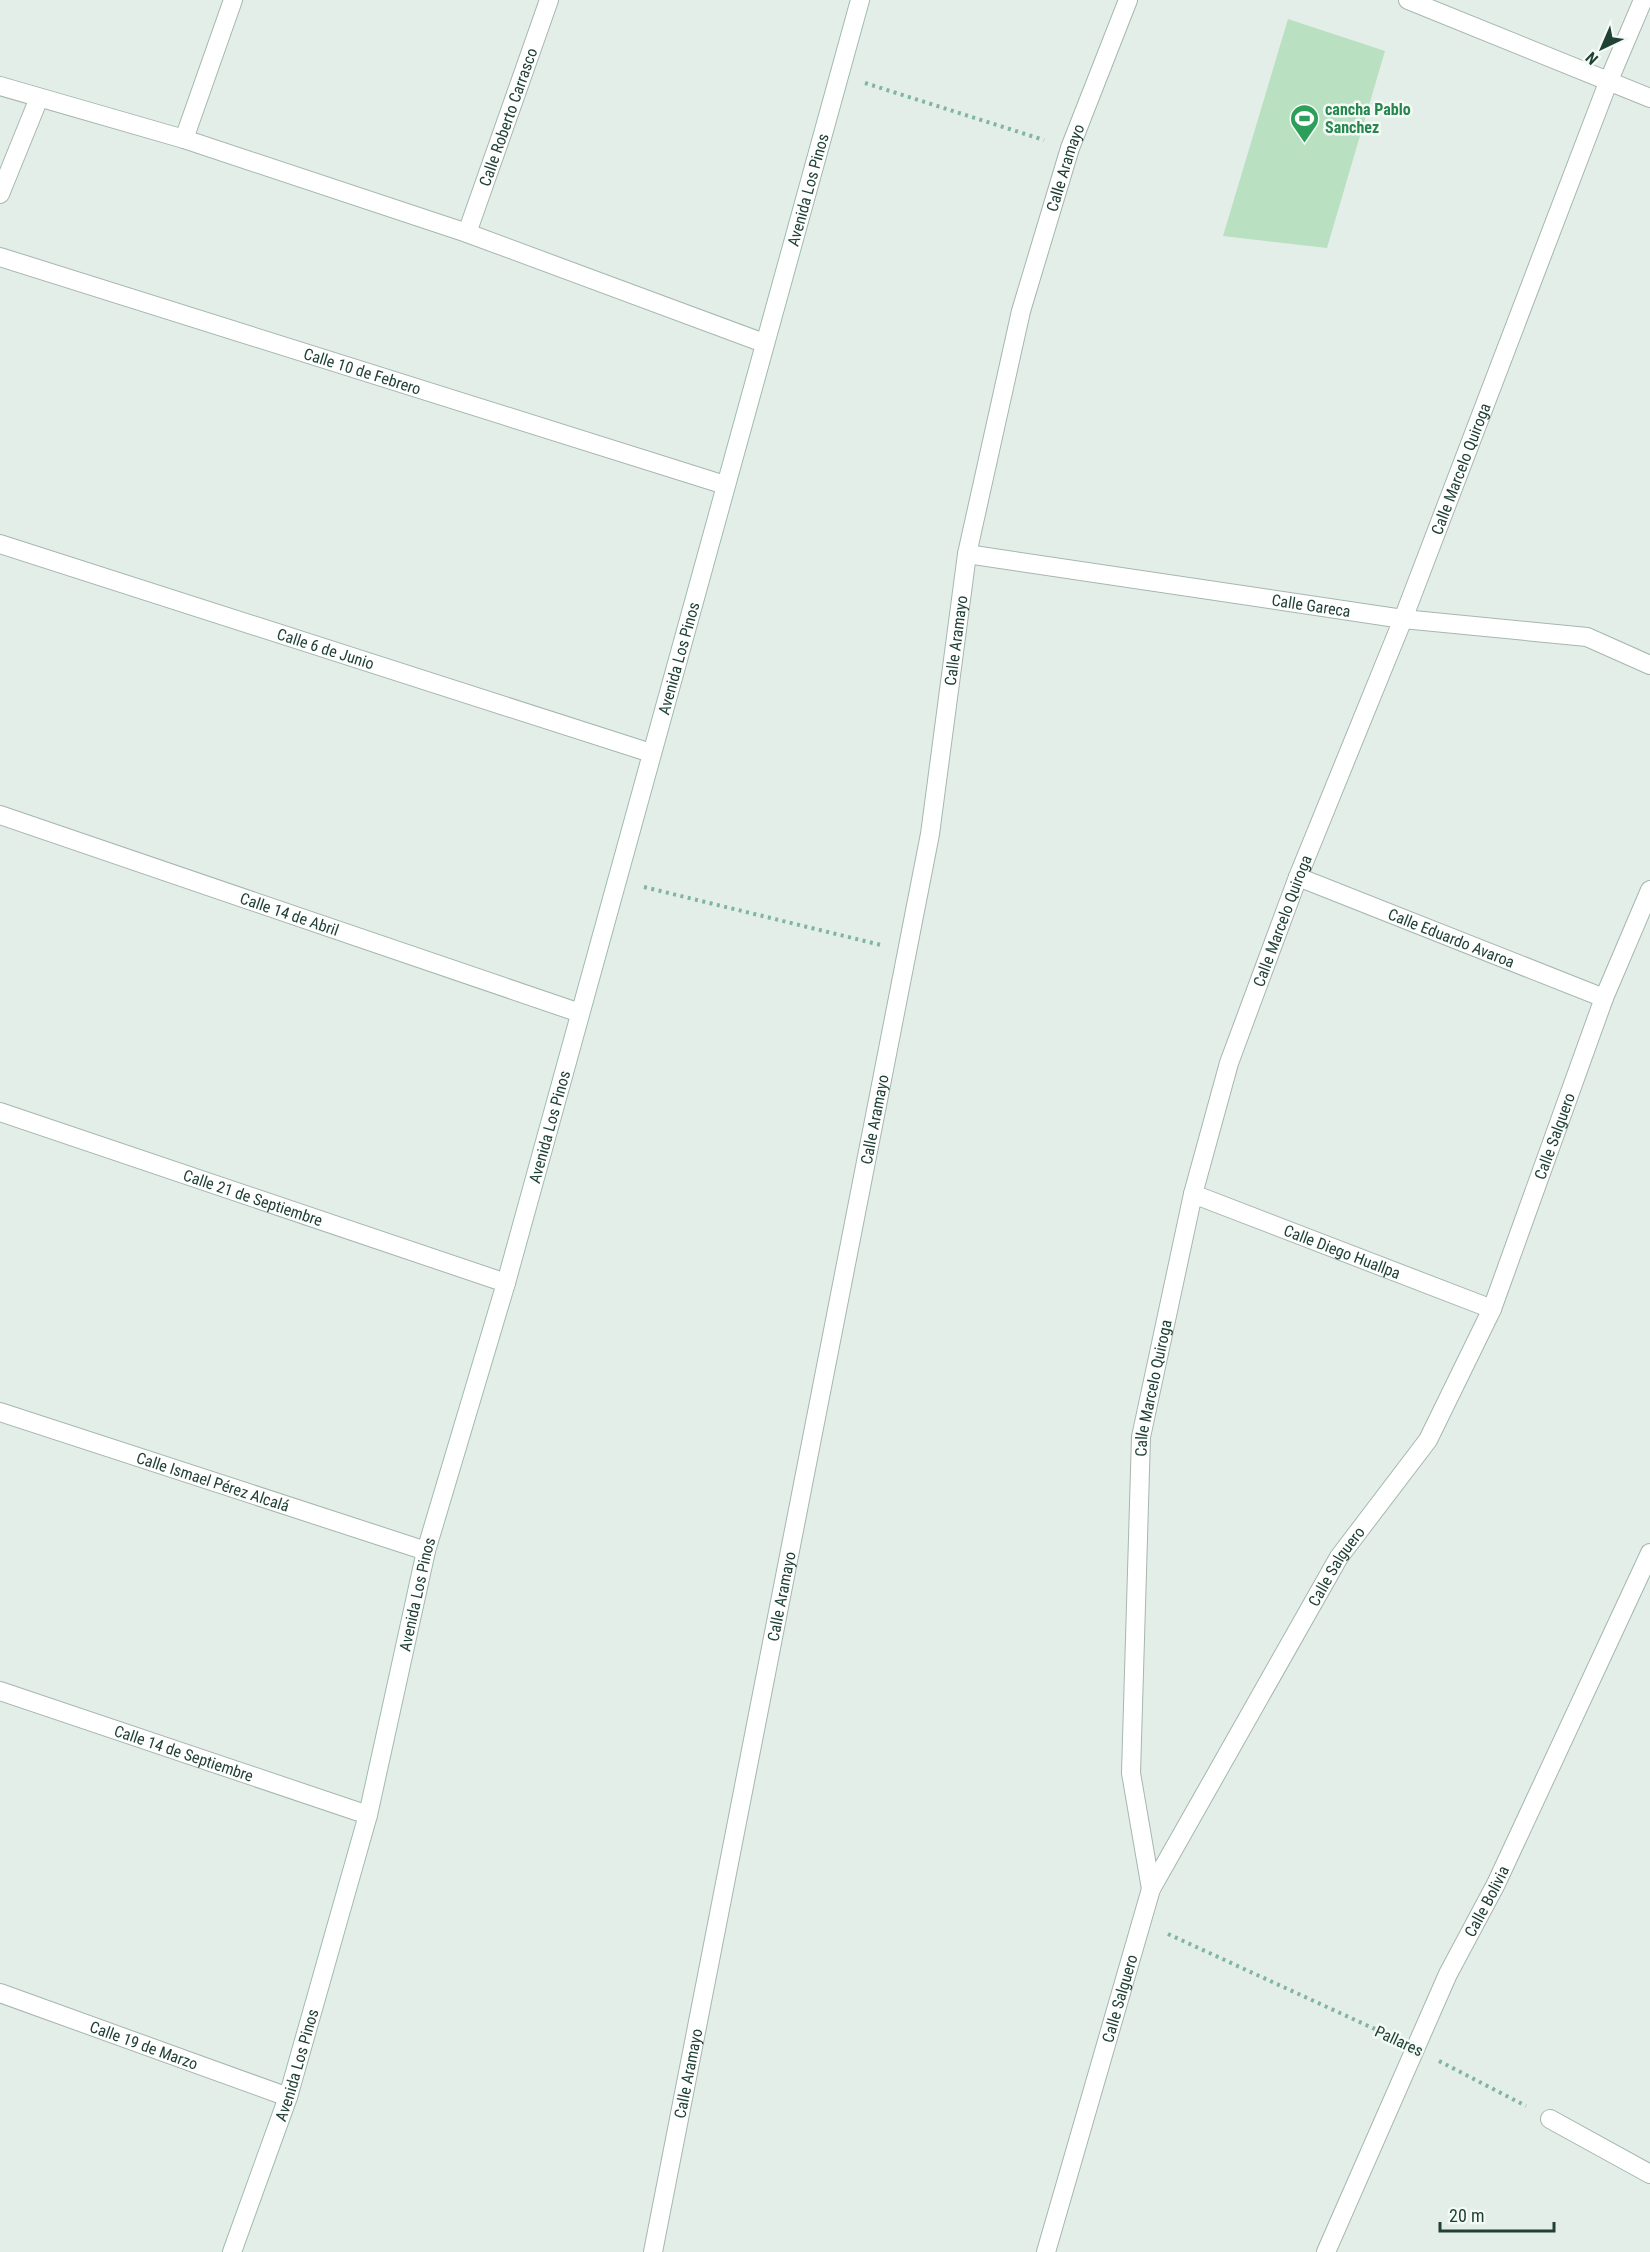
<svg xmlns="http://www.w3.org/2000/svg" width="1650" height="2252" font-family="'Roboto Condensed',sans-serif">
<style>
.green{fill:#b9e1c1}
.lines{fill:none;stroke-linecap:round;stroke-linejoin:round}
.street-casing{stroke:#a5b7af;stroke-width:20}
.secondary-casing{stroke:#a0bbaf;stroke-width:20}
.path{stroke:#80b5a0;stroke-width:4;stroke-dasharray:3 4.5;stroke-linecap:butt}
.street{stroke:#fff;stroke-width:18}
.secondary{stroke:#fff;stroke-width:18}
.labels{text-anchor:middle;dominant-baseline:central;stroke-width:5;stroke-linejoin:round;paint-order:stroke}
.leisure-label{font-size:16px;font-weight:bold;fill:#27864d;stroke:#f4faf6;text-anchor:start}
.street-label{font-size:16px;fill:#204136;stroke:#f4faf6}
</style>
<rect width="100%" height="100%" fill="#e3eee8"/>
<polygon class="green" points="1288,19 1385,51 1327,248 1223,236"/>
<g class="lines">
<defs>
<g id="street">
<polyline points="1408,0 1650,98"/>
<polyline points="0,86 184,139 467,233 764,343"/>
<polyline points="184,139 233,0"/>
<polyline points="0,194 39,98"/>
<path id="s1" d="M 467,233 L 549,0"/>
<path id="s2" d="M 0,257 L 725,485"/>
<path id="s3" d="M 0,544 L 651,753"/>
<path id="s4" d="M 967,554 L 1403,619 L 1587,637 L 1650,665"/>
<path id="s5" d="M 0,815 L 580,1013"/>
<path id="s6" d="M 1298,877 L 1604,998"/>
<path id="s7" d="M 0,1112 L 506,1283"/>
<path id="s8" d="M 1193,1194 L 1492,1309"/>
<path id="s9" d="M 0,1412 L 426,1551"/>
<path id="s10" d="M 0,1691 L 368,1815"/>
<path id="s11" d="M 1151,1889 L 1131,1773 L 1141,1437 L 1193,1194 L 1229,1063 L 1298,877 L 1403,619 L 1609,80 L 1643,0"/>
<path id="s12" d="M 0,1993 L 288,2097"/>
<polyline points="1550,2119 1650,2174"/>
<path id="s13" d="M 653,2252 L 930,834 L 967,554 L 1021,311 L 1070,148 L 1128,0"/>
<path id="s14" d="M 1046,2252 L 1151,1889 L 1339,1557 L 1428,1440 L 1492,1309 L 1604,998 L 1650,890"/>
<path id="s15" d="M 1326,2252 L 1448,1974 L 1496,1884 L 1650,1553"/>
</g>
<g id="secondary">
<path id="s16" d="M 232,2252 L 288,2097 L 368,1815 L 426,1551 L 506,1283 L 860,0"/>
</g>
</defs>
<use href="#street" class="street-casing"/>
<use href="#secondary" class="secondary-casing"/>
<g class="path">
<polyline points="865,83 1044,140"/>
<polyline points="644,887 881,945"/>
<polyline points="1168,1934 1390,2036"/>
<polyline points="1439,2061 1526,2106"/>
</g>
<use href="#street" class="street"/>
<use href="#secondary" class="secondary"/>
</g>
<defs>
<symbol id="stadium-pin" viewBox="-11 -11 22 30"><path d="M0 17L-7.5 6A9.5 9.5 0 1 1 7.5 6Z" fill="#2e9e5b" stroke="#f4faf6"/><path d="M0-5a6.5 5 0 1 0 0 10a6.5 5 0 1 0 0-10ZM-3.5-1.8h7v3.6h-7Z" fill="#fff"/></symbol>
</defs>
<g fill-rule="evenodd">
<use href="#stadium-pin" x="1288" y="102" width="33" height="45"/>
</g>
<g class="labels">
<g class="leisure-label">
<text x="1325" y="109">cancha Pablo<tspan x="1325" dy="18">Sanchez</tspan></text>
</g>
<g class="street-label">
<text stroke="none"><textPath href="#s1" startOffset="123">Calle Roberto Carrasco</textPath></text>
<text stroke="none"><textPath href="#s13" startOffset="2126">Calle Aramayo</textPath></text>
<text stroke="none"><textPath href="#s16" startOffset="2142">Avenida Los Pinos</textPath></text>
<text stroke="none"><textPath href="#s2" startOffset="380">Calle 10 de Febrero</textPath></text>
<text stroke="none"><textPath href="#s11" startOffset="1476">Calle Marcelo Quiroga</textPath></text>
<text stroke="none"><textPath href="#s4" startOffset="348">Calle Gareca</textPath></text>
<text stroke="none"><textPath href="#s13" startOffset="1640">Calle Aramayo</textPath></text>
<text stroke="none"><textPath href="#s3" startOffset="342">Calle 6 de Junio</textPath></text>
<text stroke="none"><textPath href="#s16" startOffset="1656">Avenida Los Pinos</textPath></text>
<text stroke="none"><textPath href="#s5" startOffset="306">Calle 14 de Abril</textPath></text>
<text stroke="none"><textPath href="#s11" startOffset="990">Calle Marcelo Quiroga</textPath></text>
<text stroke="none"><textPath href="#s6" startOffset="165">Calle Eduardo Avaroa</textPath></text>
<text stroke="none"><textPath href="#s13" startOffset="1154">Calle Aramayo</textPath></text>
<text stroke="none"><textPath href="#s16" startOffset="1170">Avenida Los Pinos</textPath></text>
<text stroke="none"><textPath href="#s14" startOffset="1236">Calle Salguero</textPath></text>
<text stroke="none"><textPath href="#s7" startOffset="267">Calle 21 de Septiembre</textPath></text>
<text stroke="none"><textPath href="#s8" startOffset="160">Calle Diego Huallpa</textPath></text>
<text stroke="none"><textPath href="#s11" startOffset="504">Calle Marcelo Quiroga</textPath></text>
<text stroke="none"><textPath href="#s9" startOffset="224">Calle Ismael Pérez Alcalá</textPath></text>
<text stroke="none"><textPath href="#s14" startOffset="750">Calle Salguero</textPath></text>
<text stroke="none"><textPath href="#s16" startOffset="684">Avenida Los Pinos</textPath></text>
<text stroke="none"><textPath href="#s13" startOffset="668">Calle Aramayo</textPath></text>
<text stroke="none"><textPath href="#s10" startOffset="194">Calle 14 de Septiembre</textPath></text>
<text stroke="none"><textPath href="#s15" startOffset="386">Calle Bolivia</textPath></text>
<text stroke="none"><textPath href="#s14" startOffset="264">Calle Salguero</textPath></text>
<text transform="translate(1399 2041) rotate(25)">Pallares</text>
<text stroke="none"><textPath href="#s12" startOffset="153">Calle 19 de Marzo</textPath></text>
<text stroke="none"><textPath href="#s16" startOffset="198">Avenida Los Pinos</textPath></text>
<text stroke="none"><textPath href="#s13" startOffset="182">Calle Aramayo</textPath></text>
</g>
</g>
<g transform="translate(1602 48) rotate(224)" stroke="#f4faf6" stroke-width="4.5" paint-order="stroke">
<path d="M0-4.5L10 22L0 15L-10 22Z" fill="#204136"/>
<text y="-9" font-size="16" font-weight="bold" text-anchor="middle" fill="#204136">N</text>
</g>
<path d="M1440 2222v9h114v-9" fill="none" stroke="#204136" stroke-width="3"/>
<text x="1449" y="2222" font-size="18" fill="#204136" stroke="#f4faf6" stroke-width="4.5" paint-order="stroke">20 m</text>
</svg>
